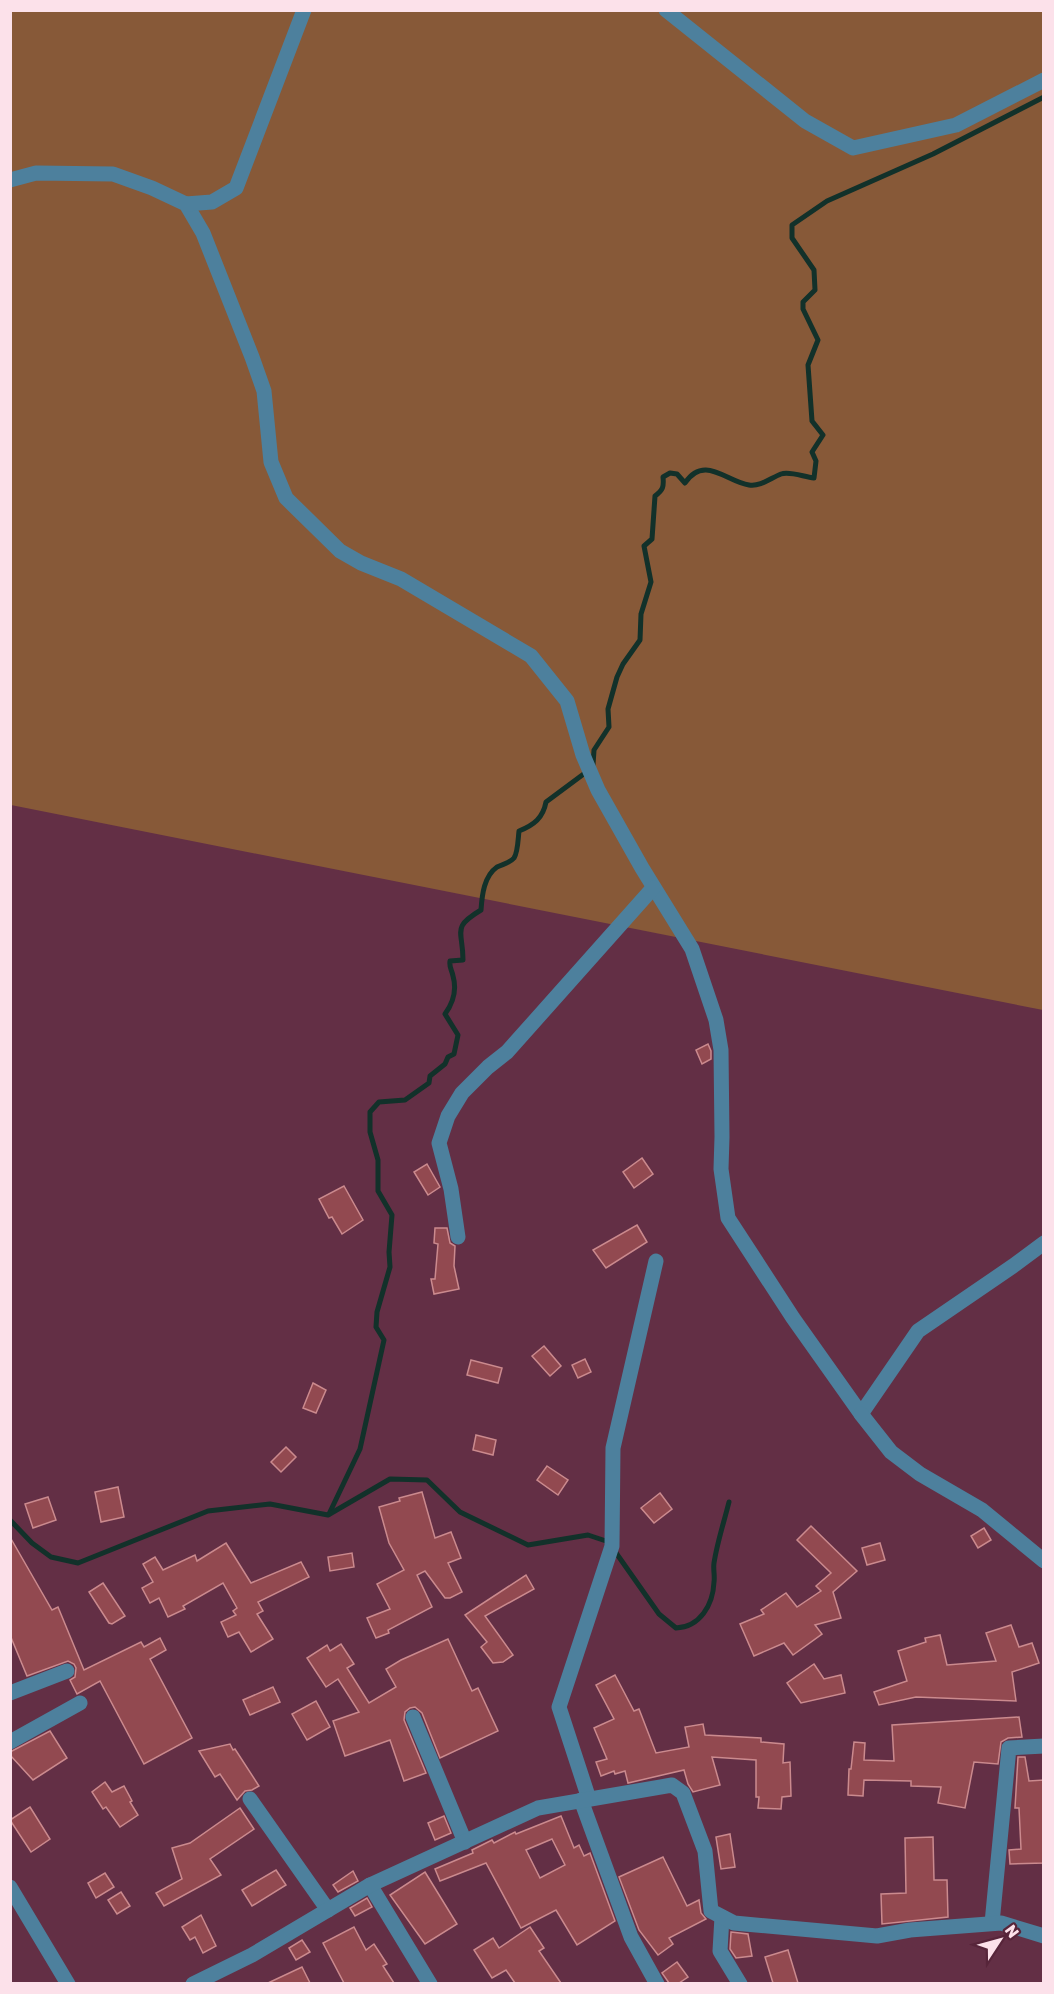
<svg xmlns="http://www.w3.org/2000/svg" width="1054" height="1994" font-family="Rubik,sans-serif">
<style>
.green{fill:#875938}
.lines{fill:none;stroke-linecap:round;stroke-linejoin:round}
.stream{stroke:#12312a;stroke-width:5}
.building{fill:#924950;stroke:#cb8a8e;stroke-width:1.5;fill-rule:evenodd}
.minor{stroke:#4d809d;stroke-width:15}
</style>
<rect width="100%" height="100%" fill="#632f45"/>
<polygon class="green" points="10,11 1043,11 1043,1010 11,805"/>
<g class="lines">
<g class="stream">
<path d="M 593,765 L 594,750 L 609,727 L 608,709 L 617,677 L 623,664 L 640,640 L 641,614 L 651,582 L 644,546 L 652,539 L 655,496 C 663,490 664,487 663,477 L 670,473 L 677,474 L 685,483 C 704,454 727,482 749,485 C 760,487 771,478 781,474 C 790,471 804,477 814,478 L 816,461 L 812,452 L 823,435 L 812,421 L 808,365 L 818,340 L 803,309 L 803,302 L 815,290 L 814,270 L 792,238 L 792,225 L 827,201 L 933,154 L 1044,97"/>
<path d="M 329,1514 L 360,1449 L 384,1340 L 376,1327 L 377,1312 L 390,1267 L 389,1252 L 392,1215 L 378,1191 L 378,1160 L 370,1132 L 370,1112 L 379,1102 L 405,1100 L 429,1083 L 430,1076 L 445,1064 L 448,1057 L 454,1054 L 458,1035 L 445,1014 C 453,1003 457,990 453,976 C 452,970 449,968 450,961 L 463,960 C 463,930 451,928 481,910 C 482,895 484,876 497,867 C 503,864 510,863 514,858 C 518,852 518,839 519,831 C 534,825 543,818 546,802 L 585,773"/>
<polyline points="10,1520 32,1543 51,1557 78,1563 208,1511 270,1504 328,1515 390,1479 427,1480 460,1512 528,1545 588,1535 609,1542"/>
<path d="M 614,1550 L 659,1614 L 676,1628 C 700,1627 713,1605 714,1582 C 715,1576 713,1569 714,1563 C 717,1543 724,1522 729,1502"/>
</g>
</g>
<g class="building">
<polygon points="708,1044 711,1051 711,1059 702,1064 696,1050"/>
<polygon points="642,1158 653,1174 634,1188 623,1172"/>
<polygon points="427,1164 440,1187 428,1195 414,1172"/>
<polygon points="344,1186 363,1220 342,1234 332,1217 329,1218 319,1199"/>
<polygon points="637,1225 647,1242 606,1268 593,1250"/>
<polygon points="435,1228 447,1228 450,1243 455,1246 454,1266 459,1289 434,1294 431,1279 435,1279 438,1244 434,1243"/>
<polygon points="544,1346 561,1366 550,1376 532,1356"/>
<polygon points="585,1359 591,1372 578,1378 572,1365"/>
<polygon points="471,1360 502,1368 498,1383 467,1375"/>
<polygon points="313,1383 326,1390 316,1413 303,1408"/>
<polygon points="476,1435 496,1440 493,1455 473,1450"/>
<polygon points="286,1447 296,1457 281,1472 271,1462"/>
<polygon points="547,1466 568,1480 558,1495 537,1480"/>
<polygon points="118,1487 124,1517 101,1522 95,1492"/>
<polygon points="422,1492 435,1538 451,1532 461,1558 448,1563 462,1592 450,1598 445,1598 425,1571 417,1575 432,1607 388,1630 389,1633 376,1638 367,1618 390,1609 377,1584 404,1570 389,1543 379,1507 400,1501 399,1498"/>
<polygon points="660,1493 672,1509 654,1523 641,1508"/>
<polygon points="48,1497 56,1520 33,1528 25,1504"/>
<polygon points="811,1526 857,1571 833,1592 841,1618 815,1625 822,1634 793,1655 784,1643 754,1656 740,1624 764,1614 761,1610 786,1593 797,1607 821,1591 816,1586 831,1573 797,1540"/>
<polygon points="984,1528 991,1540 978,1548 971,1536"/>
<polygon points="10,1537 52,1610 58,1607 84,1670 141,1642 144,1647 160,1638 166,1650 150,1659 192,1738 144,1764 100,1681 77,1694 70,1680 75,1677 76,1668 74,1664 68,1661 27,1676 10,1635"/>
<polygon points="226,1543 251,1583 301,1562 309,1577 258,1602 263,1611 257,1614 273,1639 251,1652 239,1632 228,1637 221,1622 236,1615 233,1611 237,1608 223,1583 183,1606 185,1609 168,1617 159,1598 150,1603 142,1588 153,1582 143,1564 155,1557 163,1570 195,1555 197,1561"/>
<polygon points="880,1543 885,1560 867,1565 862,1548"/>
<polygon points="352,1553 354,1567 330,1571 328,1557"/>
<polygon points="526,1575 534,1589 485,1616 513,1655 503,1662 493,1663 481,1647 487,1642 465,1615"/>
<polygon points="103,1583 125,1616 112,1624 109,1623 89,1592"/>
<polygon points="1011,1625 1019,1647 1032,1643 1039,1663 1012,1672 1016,1701 916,1697 879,1705 874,1692 907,1681 898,1651 926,1642 925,1638 940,1635 947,1665 996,1661 986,1633"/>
<polygon points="448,1639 472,1691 478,1688 498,1731 440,1758 422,1713 415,1707 410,1708 405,1712 404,1720 426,1773 404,1781 390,1740 345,1756 333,1721 359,1712 338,1679 326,1687 307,1658 327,1645 330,1651 341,1644 354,1664 347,1668 369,1703 396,1687 386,1669 401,1660"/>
<polygon points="814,1664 824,1679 841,1675 845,1693 801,1703 787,1683"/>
<polygon points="615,1675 634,1711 639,1709 656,1753 689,1747 685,1727 703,1724 705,1735 761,1738 761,1742 784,1744 783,1763 790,1762 791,1796 782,1797 781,1809 758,1808 759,1797 756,1797 756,1760 712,1757 720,1785 693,1792 688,1784 684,1770 628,1783 625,1771 615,1774 614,1771 601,1776 596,1762 607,1759 594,1728 614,1719 596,1685"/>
<polygon points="273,1687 280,1702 250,1715 243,1700"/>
<polygon points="316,1701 330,1727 307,1740 292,1714"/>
<polygon points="1019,1717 1022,1737 1008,1738 1001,1742 998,1764 974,1762 965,1808 938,1803 941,1787 911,1786 911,1781 864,1780 863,1796 848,1795 849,1769 851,1769 854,1742 865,1743 864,1760 894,1761 892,1725"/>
<polygon points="50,1731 67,1758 33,1780 10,1755 10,1752"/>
<polygon points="230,1744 233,1750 235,1749 259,1786 252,1790 245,1791 237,1800 220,1774 215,1777 199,1751"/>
<polygon points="1018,1757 1025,1757 1029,1781 1044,1780 1044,1863 1010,1864 1009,1850 1021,1849 1019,1808 1015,1808"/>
<polygon points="105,1782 112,1792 124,1786 132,1801 130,1802 138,1815 120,1827 106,1807 103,1809 92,1792"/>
<polygon points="30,1807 50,1839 31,1852 10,1820"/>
<polygon points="240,1808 254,1829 210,1859 221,1875 164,1906 156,1893 182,1879 172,1848 190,1843"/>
<polygon points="444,1816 451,1833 435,1840 428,1823"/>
<path d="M 561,1816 L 574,1848 L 579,1845 L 584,1856 L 590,1853 L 615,1921 L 577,1945 L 556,1910 L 521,1928 L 486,1863 L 440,1881 L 435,1869 L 473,1853 L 472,1850 L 492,1840 L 494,1843 L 515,1832 L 516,1834 ZM 552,1839 L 565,1865 L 540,1878 L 526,1850 Z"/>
<polygon points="730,1834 735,1867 721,1869 716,1837"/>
<polygon points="933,1837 934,1880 947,1880 948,1917 882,1924 881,1894 906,1893 905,1838"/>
<polygon points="663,1857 687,1906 699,1900 701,1913 706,1919 669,1938 673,1944 658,1955 639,1930 619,1877"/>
<polygon points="276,1870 286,1885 252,1906 242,1890"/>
<polygon points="353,1871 358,1881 338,1892 333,1885"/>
<polygon points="425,1872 457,1924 425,1944 390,1895"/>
<polygon points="105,1873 114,1887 96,1898 88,1883"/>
<polygon points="121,1892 130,1906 117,1914 108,1900"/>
<polygon points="367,1898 372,1907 355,1916 350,1908"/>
<polygon points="201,1915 216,1946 203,1953 195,1937 190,1940 182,1927"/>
<polygon points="354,1927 366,1950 374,1944 387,1964 383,1966 394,1983 344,1983 323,1943"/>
<polygon points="530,1927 544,1948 539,1951 561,1983 515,1983 506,1970 492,1978 474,1950 493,1938 499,1948"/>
<polygon points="731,1932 748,1934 752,1956 736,1958 730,1949"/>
<polygon points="302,1940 310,1952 296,1960 289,1948"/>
<polygon points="788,1950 798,1983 773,1983 765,1957"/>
<polygon points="677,1962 688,1977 679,1983 669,1983 662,1973"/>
<polygon points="302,1967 310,1983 268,1983"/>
</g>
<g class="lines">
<g class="minor">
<polyline points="666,10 805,121 853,148 956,125 1044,80"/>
<polyline points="10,180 36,173 113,174 152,188 186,204 203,233 252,357 264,391 271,462 286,498 340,551 361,563 401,579 531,656 567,701 583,755 598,790 642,868 692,949 716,1020 721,1050 722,1137 721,1169 728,1218 793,1318 861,1414 918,1331 1013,1266 1044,1243"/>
<polyline points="186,204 212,202 236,188 304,10"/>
<polyline points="458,1237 451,1189 439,1143 448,1116 462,1093 488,1067 507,1052 653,888"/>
<polyline points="861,1414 891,1452 920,1474 982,1510 1044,1561"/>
<polyline points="10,1693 67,1671"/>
<polyline points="413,1717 465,1842"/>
<polyline points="10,1742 80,1703"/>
<polyline points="250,1799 328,1910"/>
<polyline points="589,1799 559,1707 612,1546 613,1448 656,1261"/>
<polyline points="581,1800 631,1937 657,1984"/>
<polyline points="370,1885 430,1984"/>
<polyline points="10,1887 68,1984"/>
<polyline points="722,1917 720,1951 740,1984"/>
<polyline points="992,1923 1009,1748 1044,1746"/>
<polyline points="193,1984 252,1955 370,1885 538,1808 672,1785 683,1793 705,1851 711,1911 734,1923 877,1936 910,1930 1001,1923 1044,1936"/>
</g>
</g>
<rect width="1054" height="1994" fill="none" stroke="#fce1ea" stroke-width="24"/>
<g transform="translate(1000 1940) rotate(54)" stroke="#57253a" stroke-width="4.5" paint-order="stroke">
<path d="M0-4.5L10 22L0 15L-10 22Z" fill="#fce1ea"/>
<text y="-9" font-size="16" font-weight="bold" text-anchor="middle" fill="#fce1ea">N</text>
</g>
</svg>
